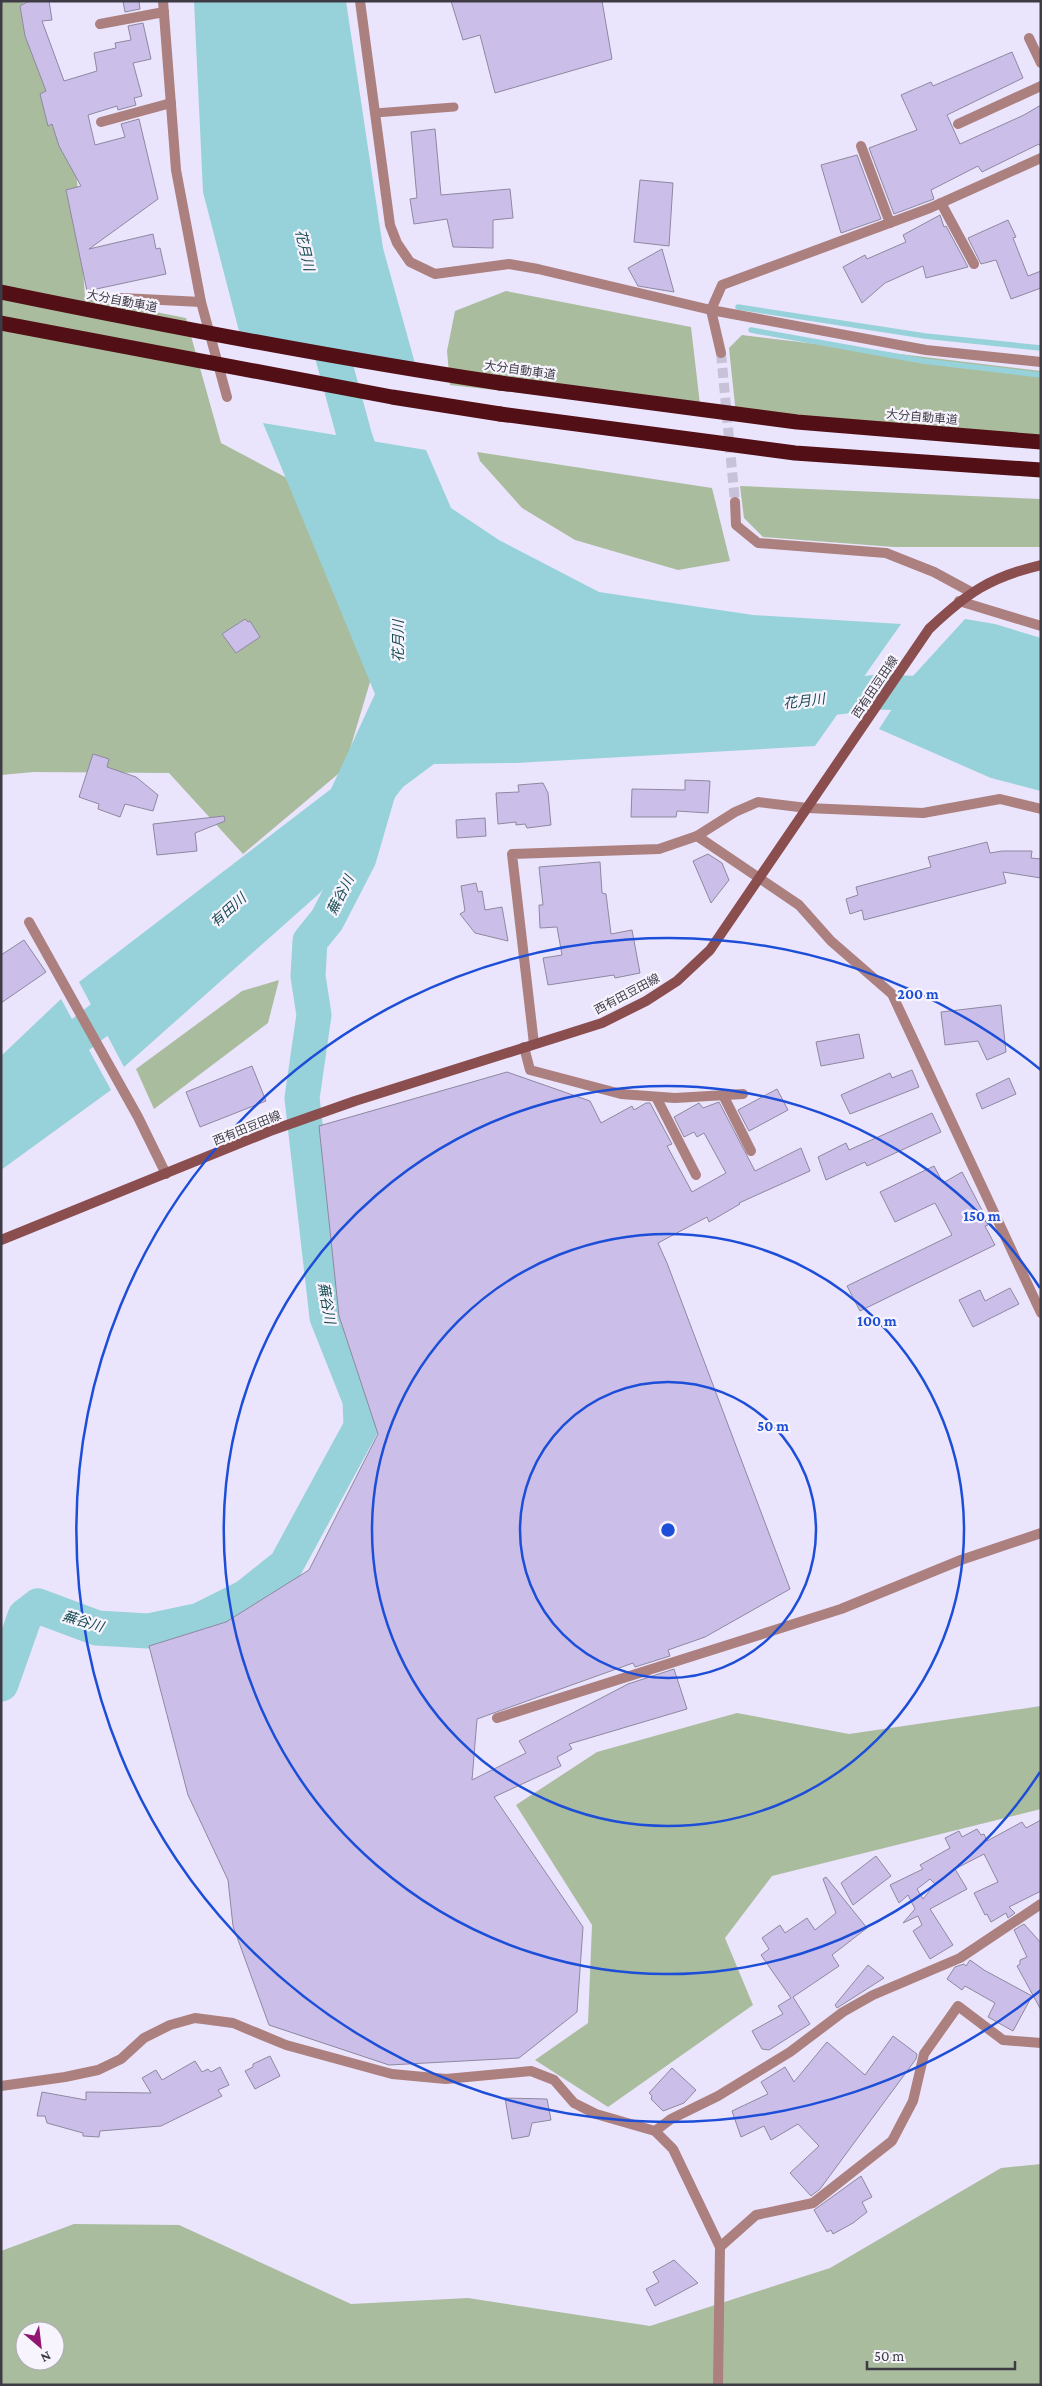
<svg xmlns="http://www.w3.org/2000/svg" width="1042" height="2386" font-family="'Crimson Pro','Noto Sans JP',serif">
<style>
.green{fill:#aabc9e;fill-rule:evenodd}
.water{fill:#97d2da}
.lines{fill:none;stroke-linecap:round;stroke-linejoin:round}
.stream{stroke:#97d2da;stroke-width:5.5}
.river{stroke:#97d2da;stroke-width:35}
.building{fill:#cbbfea;stroke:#8e889f;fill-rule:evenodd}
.street-tunnel{stroke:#c8c2d8;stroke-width:10;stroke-dasharray:10 5;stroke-linecap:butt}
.lane{stroke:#ac807f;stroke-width:9}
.street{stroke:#ac807f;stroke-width:10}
.secondary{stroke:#8b4e4e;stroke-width:10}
.highway{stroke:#520f16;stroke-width:15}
.highway-bridge{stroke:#520f16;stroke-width:15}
.ring{fill:none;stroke:#1d4ed8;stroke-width:2.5}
.labels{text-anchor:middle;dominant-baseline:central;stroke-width:4.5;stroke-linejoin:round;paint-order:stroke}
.street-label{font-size:12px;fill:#3e3b45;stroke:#f7f4fe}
.water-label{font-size:14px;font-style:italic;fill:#174c52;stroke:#f7f4fe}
.centre{fill:#1d4ed8;stroke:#f7f4fe;stroke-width:2.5}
.ring-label{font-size:15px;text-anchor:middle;font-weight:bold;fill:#1d4ed8;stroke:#f7f4fe;stroke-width:4.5;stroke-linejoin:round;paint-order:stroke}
</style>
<rect width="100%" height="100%" fill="#ebe4fd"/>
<g class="green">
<polygon points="1,1 23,1 77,180 85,298 186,318 221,443 317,494 379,652 344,769 243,854 169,773 34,772 1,775"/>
<polygon points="506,291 691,327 701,413 450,385 447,351 455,311"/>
<polygon points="742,335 1041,371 1041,437 736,415 729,348"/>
<polygon points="477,452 712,488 730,561 678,570 575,540 522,508 480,461"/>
<polygon points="740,486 1041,499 1041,547 894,547 763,537 744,518"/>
<polygon points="279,980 268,1023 154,1109 136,1069 242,991"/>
<polygon points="1041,1706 1041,1809 772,1876 725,1938 753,2005 608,2107 535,2060 588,2023 592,1925 516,1805 597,1752 737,1713 849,1734"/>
<path d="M 1041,2164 L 1041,2385 L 1,2385 L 1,2251 L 74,2224 L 179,2225 L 351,2304 L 468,2298 L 650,2326 L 830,2268 L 1001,2168 ZM 25,2331 L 55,2331 L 55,2361 L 25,2361 Z"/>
</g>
<g class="water">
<polygon points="194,1 346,1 383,248 416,367 240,335 203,192"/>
<polygon points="263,423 426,450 451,508 499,540 599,592 753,615 901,624 815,746 516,763 434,764 403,787 321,892 124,1067 79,982 331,789 375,694"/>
<polygon points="965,619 995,624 1041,638 1041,791 991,778 879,729 913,676"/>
<polygon points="61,999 111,1090 1,1170 1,1056"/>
</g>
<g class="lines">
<g class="stream">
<polyline points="738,307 925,336 1041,348"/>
<polyline points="751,330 923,361 1041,375"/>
</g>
<g class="river">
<polyline points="322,317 355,438 371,483"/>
<polyline points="803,701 879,692 957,695 1041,710"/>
<polyline points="1,1097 136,991"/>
<polyline points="1,1684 25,1616 38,1606 97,1628 148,1631 200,1620 246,1597 286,1565 361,1427 360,1400 327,1317 302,1098 314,1015 308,976 310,941 327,920 359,858 379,789"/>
</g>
</g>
<g class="building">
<polygon points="29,1 49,1 52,20 42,21 64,81 97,71 94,53 116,48 115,43 131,40 128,26 143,23 151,59 133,63 142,96 134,98 136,105 118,110 117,106 88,115 95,145 125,137 121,124 139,119 158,199 89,249 153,234 156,249 160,248 166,274 87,291 66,190 81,186 59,146 52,124 48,126 40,94 46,91 25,36 20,6"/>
<polygon points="123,1 139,1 140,9 125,12"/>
<polygon points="451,1 602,1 612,59 495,93 480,35 463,40"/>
<polygon points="1012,52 1023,78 947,115 960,144 1024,115 1041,105 1041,147 1039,144 982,172 978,166 931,190 934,199 894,214 869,148 917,130 901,95 931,82 933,86"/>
<polygon points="435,129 441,195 510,189 513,218 493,220 493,248 453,247 447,219 414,224 410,199 417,198 411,132"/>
<polygon points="857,155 881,219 841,233 821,165"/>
<polygon points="640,180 673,183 669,246 634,242"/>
<polygon points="940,215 944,227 946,226 968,267 926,278 923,266 885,283 862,303 843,267 865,255 867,259 906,242 903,235"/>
<polygon points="1008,220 1016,237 1013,238 1028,276 1041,271 1041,288 1011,299 996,260 981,264 968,238"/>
<polygon points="662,249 674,292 638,286 628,268"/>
<polygon points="245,619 248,622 250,621 260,637 236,653 222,634"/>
<polygon points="93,754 109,759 107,767 136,777 158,795 153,811 125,804 120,817 98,809 99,804 79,797"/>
<polygon points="685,780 710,781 708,813 677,811 676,817 631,817 632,789 685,790"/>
<polygon points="543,783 548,793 551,825 527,828 525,824 516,825 516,822 498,824 496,793 519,792 518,785"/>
<polygon points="224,816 225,821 195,833 197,851 157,855 153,824"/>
<polygon points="485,818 486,836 457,838 456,820"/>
<polygon points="987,842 990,853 1002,851 1032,851 1031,858 1041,859 1041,878 1003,872 1006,883 864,920 862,910 850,914 846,899 858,895 856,887 931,867 928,857"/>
<polygon points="708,854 722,863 729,880 711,903 693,861"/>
<polygon points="600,862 602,893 606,894 611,934 632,930 640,973 615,978 614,975 548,985 543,958 562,955 557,927 540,928 539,905 543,905 539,867"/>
<polygon points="476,883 478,892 482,891 485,910 502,907 508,941 475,933 460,914 465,911 461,886"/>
<polygon points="24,940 46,972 1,1003 1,955"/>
<polygon points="1001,1005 1006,1052 987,1060 978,1041 945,1045 941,1012"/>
<polygon points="859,1034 864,1058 821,1066 816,1042"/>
<polygon points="252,1066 266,1101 200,1127 186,1092"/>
<polygon points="912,1070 919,1087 850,1114 841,1095 890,1073 892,1078"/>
<polygon points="507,1072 590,1101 601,1123 632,1106 634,1110 646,1103 650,1103 672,1144 667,1146 692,1192 726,1173 704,1133 697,1137 694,1132 684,1137 674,1117 699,1103 703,1108 719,1102 755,1171 801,1148 810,1171 739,1203 740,1204 709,1222 707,1217 658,1243 667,1263 790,1589 705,1637 668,1650 670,1656 635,1667 633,1663 477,1719 472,1780 526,1753 519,1741 628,1684 674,1669 687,1709 569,1744 572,1749 557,1757 561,1766 494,1797 583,1927 577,2012 519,2058 389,2065 269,2025 233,1926 228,1880 188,1795 149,1646 226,1622 309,1570 378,1434 339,1316 319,1126"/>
<polygon points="1009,1078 1016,1094 982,1109 976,1094"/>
<polygon points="777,1089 788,1110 749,1131 738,1110"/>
<polygon points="932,1113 941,1132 867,1166 865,1162 826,1180 818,1157 846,1143 849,1150"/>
<polygon points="934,1166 943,1183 962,1172 983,1212 988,1225 985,1226 995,1245 860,1311 847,1286 952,1235 935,1203 895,1222 880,1192"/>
<polygon points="1010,1288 1019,1304 973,1327 959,1300 980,1290 985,1301"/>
<path d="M 1041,1820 L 1041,1891 L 1009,1907 L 1015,1913 L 1008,1918 L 1006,1913 L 991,1922 L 987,1914 L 985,1915 L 974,1893 L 998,1882 L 984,1854 L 955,1869 L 967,1889 L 930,1909 L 953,1945 L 930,1959 L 913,1931 L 922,1925 L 918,1916 L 903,1923 L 915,1909 L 908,1895 L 899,1903 L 890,1885 L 923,1869 L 920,1865 L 950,1848 L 945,1838 L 959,1831 L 962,1837 L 977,1829 L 981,1835 L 984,1834 L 987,1841 L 1022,1822 L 1026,1828 ZM 930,1879 L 935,1884 L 923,1899 L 917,1889 Z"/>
<polygon points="876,1856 891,1876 853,1905 841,1883"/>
<polygon points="826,1877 867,1928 832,1955 839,1966 793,1997 810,2024 769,2050 762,2049 752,2031 783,2014 778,2006 791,1998 761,1955 769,1949 762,1938 780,1925 785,1933 807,1918 815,1930 836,1913 823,1879"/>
<polygon points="1024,1924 1041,1943 1041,2010 1017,1966 1020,1964 1020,1960 1027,1957 1014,1930"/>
<polygon points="970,1960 984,1970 1032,1996 1013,2031 988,2017 995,2003 965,1986 962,1990 947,1979 955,1967 964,1964 966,1966"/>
<polygon points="868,1965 884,1978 837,2008 835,2005"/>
<polygon points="893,2036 917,2054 916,2059 820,2189 811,2196 790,2173 819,2146 798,2124 771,2140 764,2126 741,2137 732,2111 768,2094 761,2082 785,2067 794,2082 827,2042 865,2075"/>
<polygon points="270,2056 280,2076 255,2089 245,2071 253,2067 253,2064"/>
<polygon points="195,2061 202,2072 208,2069 211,2072 220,2067 229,2085 218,2090 222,2096 161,2126 100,2131 99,2137 83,2136 83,2133 47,2123 45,2116 37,2116 42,2092 86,2100 86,2092 151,2093 142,2078 156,2070 162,2080"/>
<polygon points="672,2068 696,2090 684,2103 663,2111 651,2099 652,2096 649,2093"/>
<polygon points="505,2098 547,2099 551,2120 532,2123 529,2136 512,2139"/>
<polygon points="861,2176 872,2197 862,2202 867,2212 853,2223 833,2234 831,2230 827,2232 814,2210"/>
<polygon points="674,2260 698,2283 655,2306 646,2289 659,2282 653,2272"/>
</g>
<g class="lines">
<polyline class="street-tunnel" points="721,353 735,502"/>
<polyline class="lane" points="375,113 454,107"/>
<g class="street">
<polyline points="163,1 176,170 201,302 227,397"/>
<polyline points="360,1 390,225 397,243 410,262 435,274 509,264 538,269 711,310 926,350 1041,362"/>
<polyline points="100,24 164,12"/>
<polyline points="1029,38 1041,63"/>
<polyline points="101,122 171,103"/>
<polyline points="958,124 1041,86"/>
<polyline points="861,146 890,223"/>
<polyline points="941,203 974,264"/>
<polyline points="122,298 201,302"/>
<polyline points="721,353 711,310 722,285 930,208 1041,158"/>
<polyline points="735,502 736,525 758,543 886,553 934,572 971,592"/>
<polyline points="959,601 1041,626"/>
<polyline points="697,836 799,905 831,941 892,994 1041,1313"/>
<polyline points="29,922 138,1117 166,1174"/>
<polyline points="534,1044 512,854 659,849 697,836 735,812 758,802 807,808 923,813 1000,799 1041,809"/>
<polyline points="524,1047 530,1070 621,1094 675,1098 743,1094"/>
<polyline points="723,1095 751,1151"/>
<polyline points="656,1097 696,1175"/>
<polyline points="497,1718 841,1609 961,1560 1041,1533"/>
<polyline points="1,2086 65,2077 98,2070 121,2059 144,2038 170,2025 195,2018 233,2023 286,2045 392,2074 446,2079 531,2071 554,2080 574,2103 596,2114 655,2131 673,2149 720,2247 718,2385"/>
<polyline points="655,2131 671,2119 718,2096 790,2052 843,2012 873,1995 960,1958 1041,1904"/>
<polyline points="720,2247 756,2215 813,2203 892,2141 913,2101 924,2054 958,2006 1003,2040 1041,2043"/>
</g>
<path class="secondary" d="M 1,1240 L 270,1131 L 355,1101 L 602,1023 L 646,1001 L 677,981 L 710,950 L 929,629 C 967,593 990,577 1041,565"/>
<g class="highway">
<polyline points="500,383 797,422 1041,442"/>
<polyline points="500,414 795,453 1041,470"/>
</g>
<g class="highway-bridge">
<path d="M 1,292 C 167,326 333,358 500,383"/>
<polyline points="1,323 392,397 500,414"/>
</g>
</g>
<g class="ring">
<circle cx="668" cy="1530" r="148"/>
<circle cx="668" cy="1530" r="296"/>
<path d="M1040 1772A444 444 0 1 1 1040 1288"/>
<path d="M1041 1990A592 592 0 1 1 1041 1070"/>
</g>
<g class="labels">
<g class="street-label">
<text transform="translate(122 301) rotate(11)">大分自動車道</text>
<text transform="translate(520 370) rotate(8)">大分自動車道</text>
<text transform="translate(922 417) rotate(5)">大分自動車道</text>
<text transform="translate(875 687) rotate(-56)">西有田豆田線</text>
<text transform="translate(627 994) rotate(-28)">西有田豆田線</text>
<text transform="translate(247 1128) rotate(-22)">西有田豆田線</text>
</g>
<g class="water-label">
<text transform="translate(305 250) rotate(77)">花月川</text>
<text transform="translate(398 641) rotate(-90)">花月川</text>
<text transform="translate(804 701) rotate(-7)">花月川</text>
<text transform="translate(340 895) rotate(-63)">蕪谷川</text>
<text transform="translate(228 910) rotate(-42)">有田川</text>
<text transform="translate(327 1303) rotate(80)">蕪谷川</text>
<text transform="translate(83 1621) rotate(17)">蕪谷川</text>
</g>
</g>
<circle cx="668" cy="1530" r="8" class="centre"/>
<g class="ring-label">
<text x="918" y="999">200 m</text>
<text x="982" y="1221">150 m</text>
<text x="877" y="1326">100 m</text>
<text x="773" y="1431">50 m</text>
</g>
<rect width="1042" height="2386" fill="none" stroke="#3e3b45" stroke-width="5"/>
<g transform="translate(40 2346) rotate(152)"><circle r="24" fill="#f7f4fe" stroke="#adaab4"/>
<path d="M0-4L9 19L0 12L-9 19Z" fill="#911571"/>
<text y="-8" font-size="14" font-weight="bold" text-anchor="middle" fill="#3e3b45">N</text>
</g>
<path d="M867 2361v8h148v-8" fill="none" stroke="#3e3b45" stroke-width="2.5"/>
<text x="874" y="2361" font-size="15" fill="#3e3b45" stroke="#f7f4fe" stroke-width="4" paint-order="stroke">50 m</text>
</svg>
